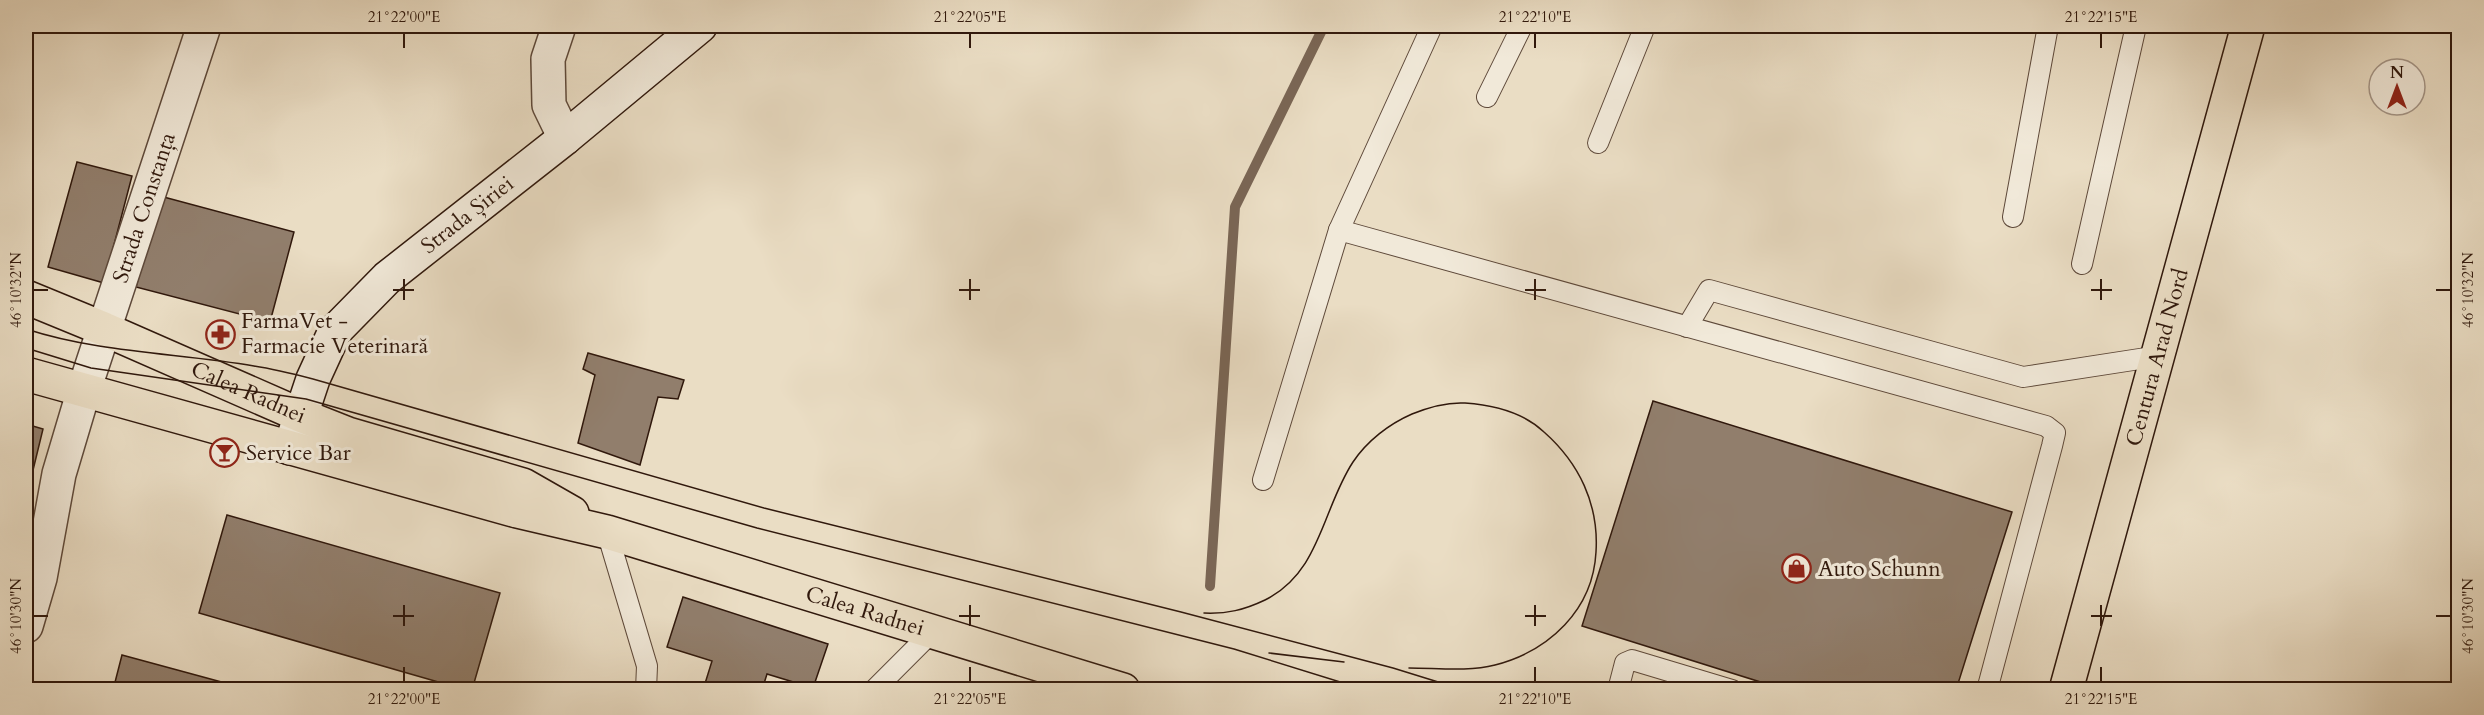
<svg xmlns="http://www.w3.org/2000/svg" width="2484" height="715" font-family="Cardo,serif">
<style>
.lines{fill:none;stroke-linecap:round;stroke-linejoin:round}
.stream{stroke:#7a6655;stroke-width:10}
.building{fill:#917e6c;stroke:#30180c;stroke-width:1.5}
.service-casing{stroke:#5e493a;stroke-width:22}
.minor-casing{stroke:#5e493a;stroke-width:36}
.tertiary-casing{stroke:#5e493a;stroke-width:36}
.secondary-casing{stroke:#30180c;stroke-width:36}
.primary-casing{stroke:#30180c;stroke-width:36}
.service{stroke:#f1e9d9;stroke-width:20}
.minor{stroke:#f1e9d9;stroke-width:33}
.tertiary{stroke:#f1e9d9;stroke-width:33}
.secondary{stroke:#f1e9d9;stroke-width:33}
.primary{stroke:#eaddc4;stroke-width:33}
.tram{stroke:#30180c;stroke-width:1.5}
.ticks{fill:none;stroke:#30180c;stroke-width:2}
.labels{text-anchor:middle;dominant-baseline:central;stroke-width:6;stroke-linejoin:round;paint-order:stroke}
.street-label{font-size:22px;fill:#30180c;stroke:#f1e9d9}
.poi-label{font-size:22px;fill:#30180c;stroke:#f1e9d9;text-anchor:start}
.neatline{fill:none;stroke:#30180c;stroke-width:2}
.ticks-label{font-size:15px;text-anchor:middle;fill:#30180c}
</style>
<rect width="100%" height="100%" fill="#eaddc4"/>
<filter id="stains"><feTurbulence type="fractalNoise" baseFrequency=".00333" numOctaves="4"/><feColorMatrix values="0 0 0 0 .2 0 0 0 0 .09 0 0 0 0 .02 0 0 0 .5 -.17"/></filter>
<radialGradient id="worn" r=".72"><stop offset=".6" stop-color="#630" stop-opacity="0"/><stop offset="1" stop-color="#630" stop-opacity=".3"/></radialGradient>
<g class="lines">
<polyline class="stream" points="1210,586 1235,207 1324,26"/>
</g>
<g class="building">
<polygon points="77,162 132,176 104,283 48,267"/>
<polygon points="160,196 294,232 270,322 136,287"/>
<polygon points="588,353 684,380 678,399 658,397 640,465 578,443 595,375 583,369"/>
<polygon points="1653,401 2012,512 1956,690 1786,690 1582,626"/>
<polygon points="26,424 43,429 26,499"/>
<polygon points="227,515 500,593 472,690 466,690 199,613"/>
<polygon points="683,597 828,644 813,688 767,674 762,690 703,690 712,661 667,647"/>
<polygon points="122,655 251,690 113,690"/>
</g>
<g class="lines">
<defs>
<g id="service">
<polyline points="1487,97 1522,26"/>
<polyline points="1598,143 1645,26"/>
<polyline points="2013,217 2048,26"/>
<polyline points="1339,230 2046,426 2055,433 2052,446 1987,690"/>
<polyline points="2082,264 2136,26"/>
<polyline points="1687,327 1709,290 2023,377 2159,356"/>
<polyline points="1263,480 1339,230 1432,26"/>
<polyline points="607,532 647,666 646,690"/>
<polyline points="874,690 933,631"/>
<polyline points="1618,690 1625,663 1632,660 1732,690"/>
</g>
<g id="minor">
<polyline points="559,26 548,59 549,105 565,138"/>
<path id="s1" d="M 84,390 L 204,26"/>
</g>
<polyline id="tertiary" points="26,626 40,578 59,474 84,390"/>
<g id="secondary">
<path id="s2" d="M 290,448 L 313,379 L 335,331 L 387,278 L 565,138 L 700,26"/>
</g>
<g id="primary">
<path id="s3" d="M 26,297 L 104,329 L 300,415 L 348,434 L 523,485 L 572,513"/>
<path id="s4" d="M 26,374 L 517,511 L 607,532 L 1123,690"/>
<path id="s5" d="M 2066,690 L 2248,26"/>
</g>
</defs>
<use href="#service" class="service-casing"/>
<use href="#minor" class="minor-casing"/>
<use href="#tertiary" class="tertiary-casing"/>
<use href="#secondary" class="secondary-casing"/>
<use href="#primary" class="primary-casing"/>
<use href="#service" class="service"/>
<use href="#minor" class="minor"/>
<use href="#tertiary" class="tertiary"/>
<use href="#secondary" class="secondary"/>
<use href="#primary" class="primary"/>
<g class="tram">
<path d="M 26,329 C 100,353 178,353 254,366 C 274,369 294,374 313,379 L 764,508 L 1181,612 L 1393,668 L 1464,690"/>
<polyline points="26,348 91,368 306,399 757,528 1234,649 1366,690"/>
<path d="M 1204,613 C 1227,614 1244,610 1265,600 C 1321,572 1322,509 1353,462 C 1367,441 1389,424 1412,414 C 1429,407 1447,402 1465,403 C 1493,405 1523,412 1544,432 C 1579,463 1599,504 1596,552 C 1593,610 1549,651 1495,665 C 1468,672 1437,668 1409,668"/>
<polyline points="1269,653 1344,662"/>
</g>
</g>
<path class="ticks" d="M 404,33 L 404,48M 970,33 L 970,48M 1535,33 L 1535,48M 2101,33 L 2101,48M 404,279 L 404,300M 970,279 L 970,300M 1535,279 L 1535,300M 2101,279 L 2101,300M 33,290 L 48,290M 393,290 L 414,290M 959,290 L 980,290M 1525,290 L 1546,290M 2091,290 L 2112,290M 2436,290 L 2451,290M 404,605 L 404,626M 970,605 L 970,626M 1535,605 L 1535,626M 2101,605 L 2101,626M 33,616 L 48,616M 393,616 L 414,616M 959,616 L 980,616M 1525,616 L 1546,616M 2091,616 L 2112,616M 2436,616 L 2451,616M 404,667 L 404,682M 970,667 L 970,682M 1535,667 L 1535,682M 2101,667 L 2101,682"/>
<defs>
<symbol id="pharmacy-ring" viewBox="-11 -11 22 22"><circle r="9.5" fill="#f1e9d9" stroke="#8f2418" stroke-width="1.5"/><path d="M-2-6h4v4h4v4h-4v4h-4v-4h-4v-4h4Z" fill="#8f2418"/></symbol>
<symbol id="bar-ring" viewBox="-11 -11 22 22"><circle r="9.5" fill="#f1e9d9" stroke="#8f2418" stroke-width="1.5"/><path d="M-6-5H6L.8 .8V4.5H3.5V6h-7V4.5H-.8V.8Z" fill="#8f2418"/></symbol>
<symbol id="shop-ring" viewBox="-11 -11 22 22"><circle r="9.5" fill="#f1e9d9" stroke="#8f2418" stroke-width="1.5"/><path d="M-5-2.5h2.3a2.7 3.5 0 0 1 5.4 0H5L5.5 6h-11ZM-1.5-2.5h3a1.5 2.3 0 0 0-3 0Z" fill="#8f2418"/></symbol>
</defs>
<g fill-rule="evenodd">
<use href="#pharmacy-ring" x="204" y="318" width="33" height="33"/>
<use href="#bar-ring" x="208" y="436" width="33" height="33"/>
<use href="#shop-ring" x="1780" y="552" width="33" height="33"/>
</g>
<g class="labels">
<g class="street-label">
<text stroke="none"><textPath href="#s1" startOffset="192">Strada Constanța</textPath></text>
<text stroke="none"><textPath href="#s2" startOffset="302">Strada Șiriei</textPath></text>
<text stroke="none"><textPath href="#s5" startOffset="345">Centura Arad Nord</textPath></text>
<text stroke="none"><textPath href="#s3" startOffset="242">Calea Radnei</textPath></text>
<text stroke="none"><textPath href="#s4" startOffset="872">Calea Radnei</textPath></text>
</g>
<g class="poi-label">
<text x="241" y="321">FarmaVet -<tspan x="241" dy="25">Farmacie Veterinară</tspan></text>
<text x="246" y="453">Service Bar</text>
<text x="1818" y="569">Auto Schunn</text>
</g>
</g>
<rect width="2484" height="715" fill="none" stroke="#eaddc4" stroke-width="66"/>
<g transform="translate(2397 87)"><circle r="28" fill="#f1e9d9" stroke="#a49587" stroke-width="1.5"/>
<path d="M0-4.5L10 22L0 15L-10 22Z" fill="#8f2418"/>
<text y="-9" font-size="16" font-weight="bold" text-anchor="middle" fill="#30180c">N</text>
</g>
<rect x="33" y="33" width="2418" height="649" class="neatline"/>
<g class="ticks-label">
<text x="404" y="22">21°22'00"E</text>
<text x="970" y="22">21°22'05"E</text>
<text x="1535" y="22">21°22'10"E</text>
<text x="2101" y="22">21°22'15"E</text>
<text transform="translate(16 290) rotate(-90)" y="5">46°10'32"N</text>
<text transform="translate(2468 290) rotate(-90)" y="5">46°10'32"N</text>
<text transform="translate(16 616) rotate(-90)" y="5">46°10'30"N</text>
<text transform="translate(2468 616) rotate(-90)" y="5">46°10'30"N</text>
<text x="404" y="704">21°22'00"E</text>
<text x="970" y="704">21°22'05"E</text>
<text x="1535" y="704">21°22'10"E</text>
<text x="2101" y="704">21°22'15"E</text>
</g>
<rect width="100%" height="100%" filter="url(#stains)"/>
<rect width="100%" height="100%" fill="url(#worn)"/>
</svg>
